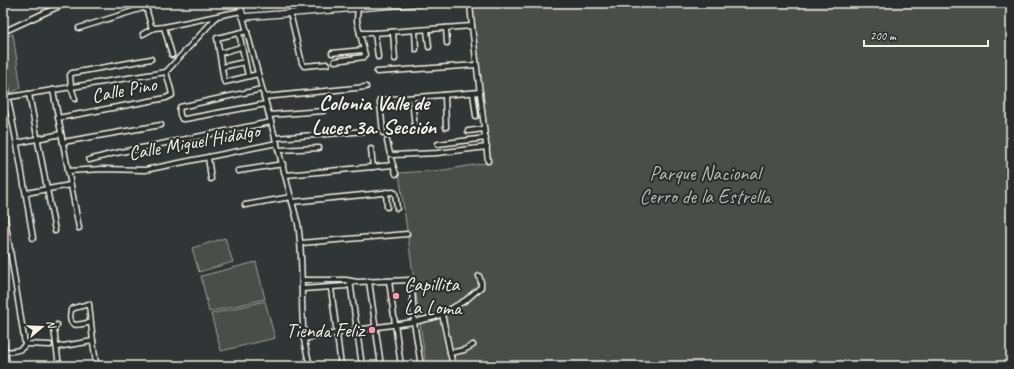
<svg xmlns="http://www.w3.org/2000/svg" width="1014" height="369" font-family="Caveat,sans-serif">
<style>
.green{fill:#4b4d4c;stroke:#a09f9a}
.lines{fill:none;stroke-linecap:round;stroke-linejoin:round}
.street-casing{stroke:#f4f1e8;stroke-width:7}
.secondary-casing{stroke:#f4f1e8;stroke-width:8}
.street{stroke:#2a2d2e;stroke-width:4}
.secondary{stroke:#2a2d2e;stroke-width:5.5}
.poi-dot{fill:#ff9aa2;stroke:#2a2d2e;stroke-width:1.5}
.labels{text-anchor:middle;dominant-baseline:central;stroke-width:4;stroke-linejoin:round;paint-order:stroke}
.street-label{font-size:20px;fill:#f4f1e8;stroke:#2a2d2e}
.park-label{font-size:20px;fill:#b9b8b1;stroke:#2a2d2e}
.poi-label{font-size:20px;fill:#f4f1e8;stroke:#2a2d2e;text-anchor:start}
.neighbourhood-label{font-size:21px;font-weight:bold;fill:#f4f1e8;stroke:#2a2d2e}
</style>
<rect width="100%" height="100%" fill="#323535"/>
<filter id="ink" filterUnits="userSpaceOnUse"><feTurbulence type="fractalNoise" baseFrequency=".025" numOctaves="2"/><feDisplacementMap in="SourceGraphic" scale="8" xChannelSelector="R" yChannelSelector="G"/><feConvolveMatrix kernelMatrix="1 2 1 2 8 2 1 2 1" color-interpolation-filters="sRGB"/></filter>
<g filter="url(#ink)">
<g class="green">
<path d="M 471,3 L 1011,3 L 1011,366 L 426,366 L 399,173 L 444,170 L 490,162 C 483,109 478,56 471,3 Z"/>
<polygon points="13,34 21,88 11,93 3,57 3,38"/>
<polygon points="225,238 233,262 199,272 192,248"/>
<polygon points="256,262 265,299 209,312 201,276"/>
<polygon points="265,301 275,338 221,351 211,314"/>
</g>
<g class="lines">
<defs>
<g id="street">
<polyline points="470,3 472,26 488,161"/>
<polyline points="290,13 302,63 304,66 327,64"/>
<path d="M 243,17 L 298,224 C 304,262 300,300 304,339 C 305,348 308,357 310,366"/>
<polyline points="164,27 172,55"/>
<polyline points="79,28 143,8 145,8 147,11 151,26 154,28"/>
<polyline points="446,28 447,43"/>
<polyline points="427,30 429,47"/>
<polyline points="247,31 217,38 224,81 225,82 258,74"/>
<polyline points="415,31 416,49"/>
<polyline points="3,32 66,3"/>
<polyline points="393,32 395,59"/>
<polyline points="239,33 248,76"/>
<polyline points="360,33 375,33 472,26"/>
<polyline points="375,33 378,57"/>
<polyline points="143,34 154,28 164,27 241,11"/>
<polyline points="220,53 241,47"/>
<polyline points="332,53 363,50"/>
<polyline points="335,61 364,57 365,55 357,21 358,3"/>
<polyline points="222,67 245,62"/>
<polyline points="377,72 476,65"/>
<path d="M 3,78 C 16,131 24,185 33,238"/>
<path d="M 262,89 L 180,107 C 179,111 180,116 182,119 L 185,119 L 266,104"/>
<polyline points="53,90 79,228"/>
<polyline points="473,93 476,116"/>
<polyline points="29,94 55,231"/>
<polyline points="445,95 446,127"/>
<polyline points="264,97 366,87"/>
<polyline points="3,98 166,72 212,22 216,17"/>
<polyline points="412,98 415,129"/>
<polyline points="75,99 71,87 70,75 72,73 151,59"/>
<polyline points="269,115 323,111"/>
<polyline points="58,118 166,98 172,95 171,90 166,72"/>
<polyline points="468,131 484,129"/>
<polyline points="383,133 380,103 380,100 480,92"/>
<polyline points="275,138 367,131"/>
<polyline points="387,141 390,154 393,155 437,153 487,147"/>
<polyline points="63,142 161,125"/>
<polyline points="17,143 61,134"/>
<polyline points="438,144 486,138"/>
<polyline points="371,149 373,167"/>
<polyline points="279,150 319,148"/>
<polyline points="208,157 211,179"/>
<polyline points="391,159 396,174"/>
<polyline points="89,160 111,154 271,122"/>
<polyline points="68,171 102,169 145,170 277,143"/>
<polyline points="238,171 283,164"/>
<polyline points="286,175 393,165"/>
<polyline points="386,192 387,207"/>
<polyline points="26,193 70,185"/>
<polyline points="292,202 393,192 395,193 397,208"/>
<polyline points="245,205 291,197"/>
<path d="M 3,206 L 25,344 C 22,352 11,351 3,352"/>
<polyline points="301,243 407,234"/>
<polyline points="3,252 11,251"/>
<polyline points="302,280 346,280 357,282 411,280"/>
<polyline points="350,281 362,366"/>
<polyline points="369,281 381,366"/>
<polyline points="389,281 401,366"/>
<polyline points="331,288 341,366"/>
<polyline points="412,288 414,322 421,366"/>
<polyline points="302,289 346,286 351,284"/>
<polyline points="442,314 453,366"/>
<path d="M 91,322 C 78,325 67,330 71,310 L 74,308 L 89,304 C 91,324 93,344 96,363 L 96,366"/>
<polyline points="57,325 54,329 59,366"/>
<polyline points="3,337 7,366"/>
<polyline points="304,339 356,330 414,322 435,317 442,314 466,300 481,287 481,282 479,276"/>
<polyline points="25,344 50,345"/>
<polyline points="57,347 93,341"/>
<polyline points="450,353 464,350 473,345"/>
</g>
<polyline id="secondary" points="239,3 243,17 420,3"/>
</defs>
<use href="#street" class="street-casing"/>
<use href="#secondary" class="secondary-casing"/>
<use href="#street" class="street"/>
<use href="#secondary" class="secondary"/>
</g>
</g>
<g class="poi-dot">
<circle cx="396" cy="296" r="4"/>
<circle cx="372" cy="330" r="4"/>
</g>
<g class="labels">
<g class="street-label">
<text transform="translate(124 90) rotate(-11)">Calle Pino</text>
<text transform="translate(194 142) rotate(-10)">Calle Miguel Hidalgo</text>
</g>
<g class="park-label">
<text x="705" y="173">Parque Nacional<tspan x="705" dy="23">Cerro de la Estrella</tspan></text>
</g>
<g class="poi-label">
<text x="404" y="284">Capillita<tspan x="404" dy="23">La Loma</tspan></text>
<text x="364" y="330" text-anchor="end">Tienda Feliz</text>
</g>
<g class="neighbourhood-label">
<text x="374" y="103">Colonia Valle de<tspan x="374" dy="24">Luces 3a. Sección</tspan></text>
</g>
</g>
<rect width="1014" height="369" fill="none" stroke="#2a2d2e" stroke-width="16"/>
<rect x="8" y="8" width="998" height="353" fill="none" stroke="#f4f1e8" stroke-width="1.5" filter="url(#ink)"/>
<g transform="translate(42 327) rotate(71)" stroke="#2a2d2e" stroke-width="3" paint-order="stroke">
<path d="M0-3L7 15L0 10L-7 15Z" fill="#f4f1e8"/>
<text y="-6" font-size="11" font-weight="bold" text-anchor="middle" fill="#f4f1e8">N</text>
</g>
<path d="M864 40v6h124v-6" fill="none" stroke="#f4f1e8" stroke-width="2"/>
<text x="870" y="40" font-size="12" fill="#f4f1e8" stroke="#2a2d2e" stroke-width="3" paint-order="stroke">200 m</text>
</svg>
